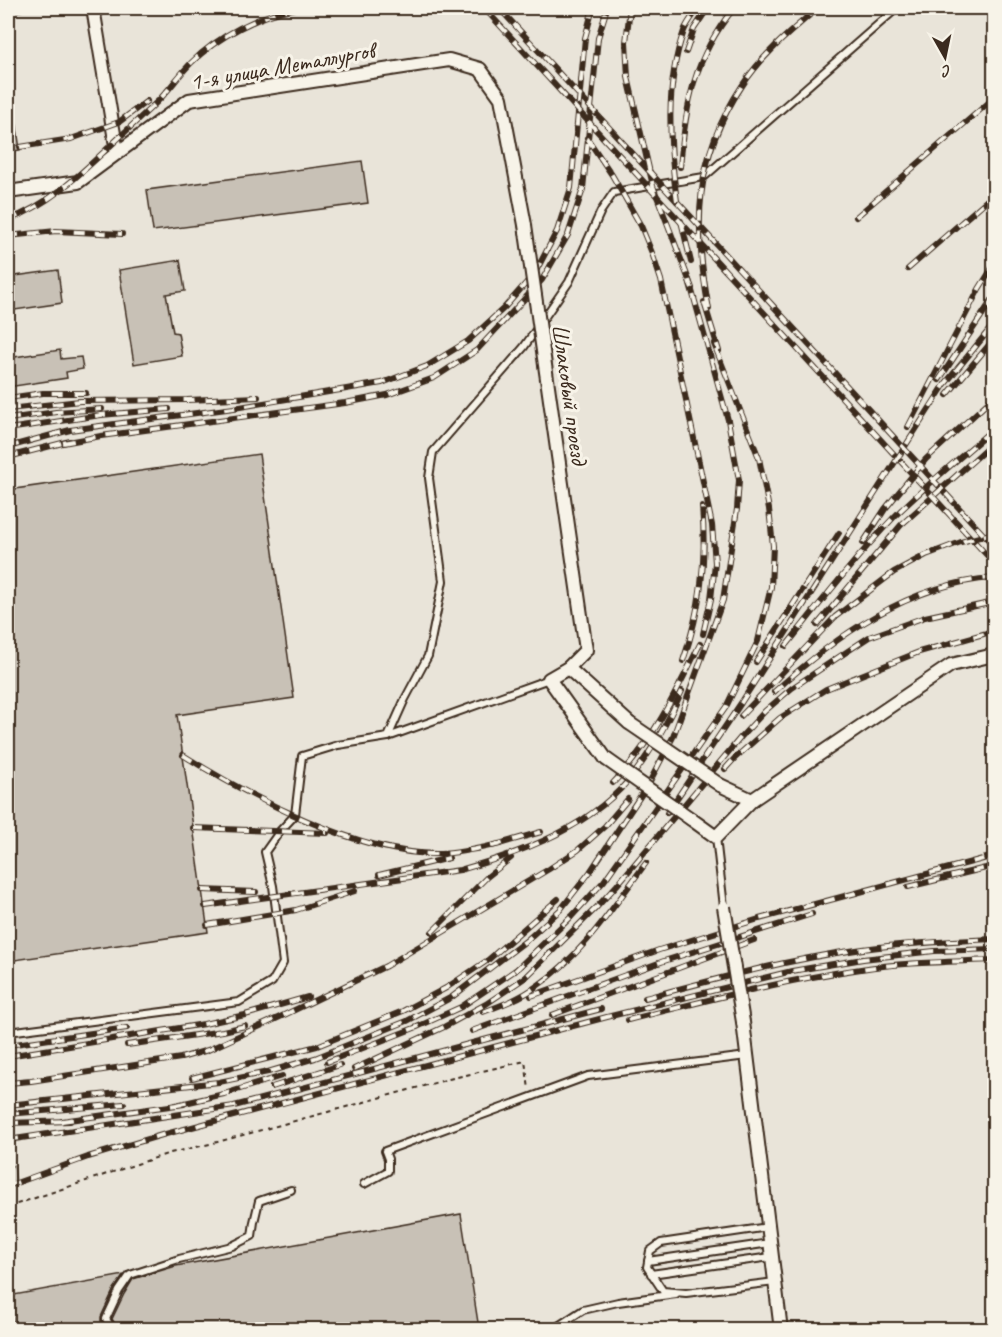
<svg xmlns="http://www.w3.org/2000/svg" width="1002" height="1337" font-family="Caveat,sans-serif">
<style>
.built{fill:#e9e4d9}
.green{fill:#dbd6cb;stroke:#8b8074;stroke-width:1.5}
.building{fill:#c8c1b6;stroke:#3b2a1e;stroke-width:1.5}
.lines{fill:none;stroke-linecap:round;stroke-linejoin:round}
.service-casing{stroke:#3b2a1e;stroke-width:10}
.minor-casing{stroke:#3b2a1e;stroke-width:16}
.path{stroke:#3b2a1e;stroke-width:2;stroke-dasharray:4.5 4.5;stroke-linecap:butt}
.service{stroke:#f7f3e8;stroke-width:6}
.minor{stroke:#f7f3e8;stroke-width:12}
.rail-casing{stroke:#3b2a1e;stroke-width:6}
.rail{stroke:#f7f3e8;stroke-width:4;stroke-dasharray:11;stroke-linecap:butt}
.minor-bridge-casing{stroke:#3b2a1e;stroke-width:16;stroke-linecap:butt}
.minor-bridge{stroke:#f7f3e8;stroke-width:12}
.labels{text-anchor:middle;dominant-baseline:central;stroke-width:6;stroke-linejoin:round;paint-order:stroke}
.street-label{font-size:24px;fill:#3b2a1e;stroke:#f7f3e8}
</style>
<rect width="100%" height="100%" fill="#f7f3e8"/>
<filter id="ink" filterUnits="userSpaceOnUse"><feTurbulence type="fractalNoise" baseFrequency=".0167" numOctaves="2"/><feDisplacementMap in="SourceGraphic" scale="12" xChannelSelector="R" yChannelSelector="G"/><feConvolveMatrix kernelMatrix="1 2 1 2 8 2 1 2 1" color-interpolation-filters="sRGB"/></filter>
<g filter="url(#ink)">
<rect class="built" x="8" y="8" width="986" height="1321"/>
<polygon class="green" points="14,1165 16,1182 8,1186 8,1168"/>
<g class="building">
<polygon points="8,100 13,100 20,150 8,152"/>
<polygon points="362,161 368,203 153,231 147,190"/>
<polygon points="180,260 185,291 166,294 173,332 178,333 182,356 134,364 119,270"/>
<polygon points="58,270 62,303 8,311 8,277"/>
<polygon points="60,350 61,359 81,357 83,369 66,372 67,378 8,387 8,358"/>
<polygon points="259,454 294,698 177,715 208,932 8,961 8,490"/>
<polygon points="461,1214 479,1329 118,1329 112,1319 124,1294 133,1279 176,1266"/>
<polygon points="124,1275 114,1289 101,1317 101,1321 106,1329 14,1329 8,1296"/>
</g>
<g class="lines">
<defs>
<g id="service">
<polyline points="549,679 388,737 405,699 428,656 443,581 429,478 433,452 524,347 569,282 601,211 614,192 704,177 897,8"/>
<polyline points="716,837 724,907"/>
<polyline points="8,1032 239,1002 272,982 283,963 273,886 265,852 280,831 295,815 302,756 338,745 388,737"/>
<polyline points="364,1184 388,1171 388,1159 385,1151 588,1076 747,1056"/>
<polyline points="768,1227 661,1243 650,1251 647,1267 663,1291 686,1293 775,1282"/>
<polyline points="648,1261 770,1243"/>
<polyline points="651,1274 771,1257"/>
<polyline points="113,1330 106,1319 119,1291 130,1275 179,1259 232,1246 252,1236 254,1222 259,1201 291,1190"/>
<polyline points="552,1330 583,1310 618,1302 676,1294"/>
</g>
<g id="minor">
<polyline points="93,8 117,152"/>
<polyline points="8,192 78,182 189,100 449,60 480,69 501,98 525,225"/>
<polyline points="560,470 586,650 568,668 549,679 606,759"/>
<polyline points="568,668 629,723"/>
<polyline points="720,785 752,800"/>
<polyline points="691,819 716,837 752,800 951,665 994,655"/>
<polyline points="743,1022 781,1330"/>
</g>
</defs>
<use href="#service" class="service-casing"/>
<use href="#minor" class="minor-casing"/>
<polyline class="path" points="8,1207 170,1153 210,1144 449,1079 525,1061 529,1089"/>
<use href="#service" class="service"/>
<use href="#minor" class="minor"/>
<defs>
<g id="rail">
<polyline points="244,8 258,8"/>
<polyline points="484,8 994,563"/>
<polyline points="499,8 994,546"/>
<polyline points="630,8 626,42 628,77 653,186 692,288"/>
<polyline points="8,10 23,8"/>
<polyline points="686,52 694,29 708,8"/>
<polyline points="587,138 612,175 641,226 652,253 661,280 712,525 715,563 711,599 703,634"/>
<polyline points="20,147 71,139 119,122 147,101"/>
<path d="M 680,167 C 686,104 693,59 734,8"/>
<path d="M 677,201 C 669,146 665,84 684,31 C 687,23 694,15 698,8"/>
<polyline points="856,217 994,98"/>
<path d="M 8,220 C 48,205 77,177 108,148 C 124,133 141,117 158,101 C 170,89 179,75 191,63 C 218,36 259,15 296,8"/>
<polyline points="681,221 691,262"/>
<polyline points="8,236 56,231 122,234"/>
<polyline points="908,269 994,194"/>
<polyline points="704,302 719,351"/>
<path d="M 709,309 C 693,226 694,158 742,86 C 762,55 791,31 818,8"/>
<polyline points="939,380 994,297"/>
<polyline points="947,395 994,339"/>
<polyline points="8,398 43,393 86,393"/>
<polyline points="8,409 80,401 187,400 258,397"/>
<polyline points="8,419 56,412 102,409"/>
<polyline points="908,427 979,289 994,265"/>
<polyline points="8,429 101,415 169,409"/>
<polyline points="63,443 101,436 345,403 387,395 434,378 477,350 542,280 568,235 583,189 598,38 607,8"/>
<polyline points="8,447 70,430 234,408 382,383 427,366 468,341 504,308 535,273 557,231 571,188 585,38 593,8"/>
<polyline points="8,457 70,441"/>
<polyline points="863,543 885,509 926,459 994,397"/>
<polyline points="817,625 901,525 994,442"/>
<path d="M 786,646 C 821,602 856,557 895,516 C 926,485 961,457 994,428"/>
<path d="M 683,661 C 700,612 707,558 702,507"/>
<polyline points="756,662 839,533"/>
<path d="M 774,692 C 834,637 910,583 994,578"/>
<polyline points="741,716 835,617 894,572 926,555 961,542 994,533"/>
<path d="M 183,755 C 248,796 359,854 436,854 C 457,854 479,848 500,844"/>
<polyline points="725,769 735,758 780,718 826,689 919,652 994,631"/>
<path d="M 613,783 C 650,746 677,691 700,644"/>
<polyline points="667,813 741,703 945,384 994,324"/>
<polyline points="193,828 327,833"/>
<polyline points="492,846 541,832"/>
<polyline points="379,875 449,858"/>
<polyline points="908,887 994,866"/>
<polyline points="202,890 256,892"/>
<path d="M 205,906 L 460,870 C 524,852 595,826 636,771 C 655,746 669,719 682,691"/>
<polyline points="207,925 296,910 355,891"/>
<polyline points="432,932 487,877 511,858"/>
<polyline points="515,971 572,916 604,881 726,707 758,641 771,587 773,546 769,509 759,458 714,344"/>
<polyline points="531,996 659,950 759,919 994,856"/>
<path d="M 645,998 C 716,979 789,959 863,949 C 907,943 950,941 994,939"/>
<path d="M 483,1012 C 502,1005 521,998 537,986 C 583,955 613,907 646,863"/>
<polyline points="552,1015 754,940"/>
<path d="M 628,1020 C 705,1001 783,980 861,969 C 905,962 950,962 994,960"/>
<polyline points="472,1031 664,961 812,914"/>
<polyline points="8,1045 127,1028"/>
<polyline points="127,1045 223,1031 245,1026"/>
<polyline points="8,1056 204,1024 245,1015 308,997"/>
<polyline points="327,1062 417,1027 461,1007 520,967"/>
<polyline points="354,1069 444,1027 486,1004 526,977 596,908 617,885 741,737 765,711 792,688 869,637 925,617 994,602"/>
<polyline points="192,1078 317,1046 403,1011 446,988 488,960 558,899"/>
<polyline points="8,1083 31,1081 181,1058 208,1050 280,1017 386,966 549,869 578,850 605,826 628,799"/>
<polyline points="272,1087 340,1065"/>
<polyline points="8,1105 219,1082 268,1072 315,1058 407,1021 452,997 527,940 561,909 590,872 649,783 673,737 723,600 737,509 739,480 728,420 689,280"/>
<polyline points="176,1105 224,1094 282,1076"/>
<polyline points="8,1114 124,1104"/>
<polyline points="62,1121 184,1104"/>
<polyline points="8,1123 70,1121"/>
<polyline points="8,1140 234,1106 601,1009"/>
<polyline points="8,1186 88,1157 162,1135 607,1017 792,971 863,959 934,951 994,949"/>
</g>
</defs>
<use href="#rail" class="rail-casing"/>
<use href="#rail" class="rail"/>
<defs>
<g id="minor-bridge">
<polyline points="525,225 560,470"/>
<polyline points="629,723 720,785"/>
<polyline points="606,759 691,819"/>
<polyline points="724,907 743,1022"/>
</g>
</defs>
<use href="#minor-bridge" class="minor-bridge-casing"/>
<use href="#minor-bridge" class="minor-bridge"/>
</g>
</g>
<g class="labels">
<g class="street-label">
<text transform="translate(282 66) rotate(-10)">1-я улица Металлургов</text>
<text transform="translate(570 394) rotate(82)">Шлаковый проезд</text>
</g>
</g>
<rect width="1002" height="1337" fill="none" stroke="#f7f3e8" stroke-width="30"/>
<rect x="15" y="15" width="972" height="1307" fill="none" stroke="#3b2a1e" stroke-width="2" filter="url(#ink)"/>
<g transform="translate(945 57) rotate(171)" stroke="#f7f3e8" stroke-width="4.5" paint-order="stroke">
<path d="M0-4.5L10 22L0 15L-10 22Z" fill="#3b2a1e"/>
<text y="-9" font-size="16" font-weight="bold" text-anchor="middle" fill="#3b2a1e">С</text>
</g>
</svg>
